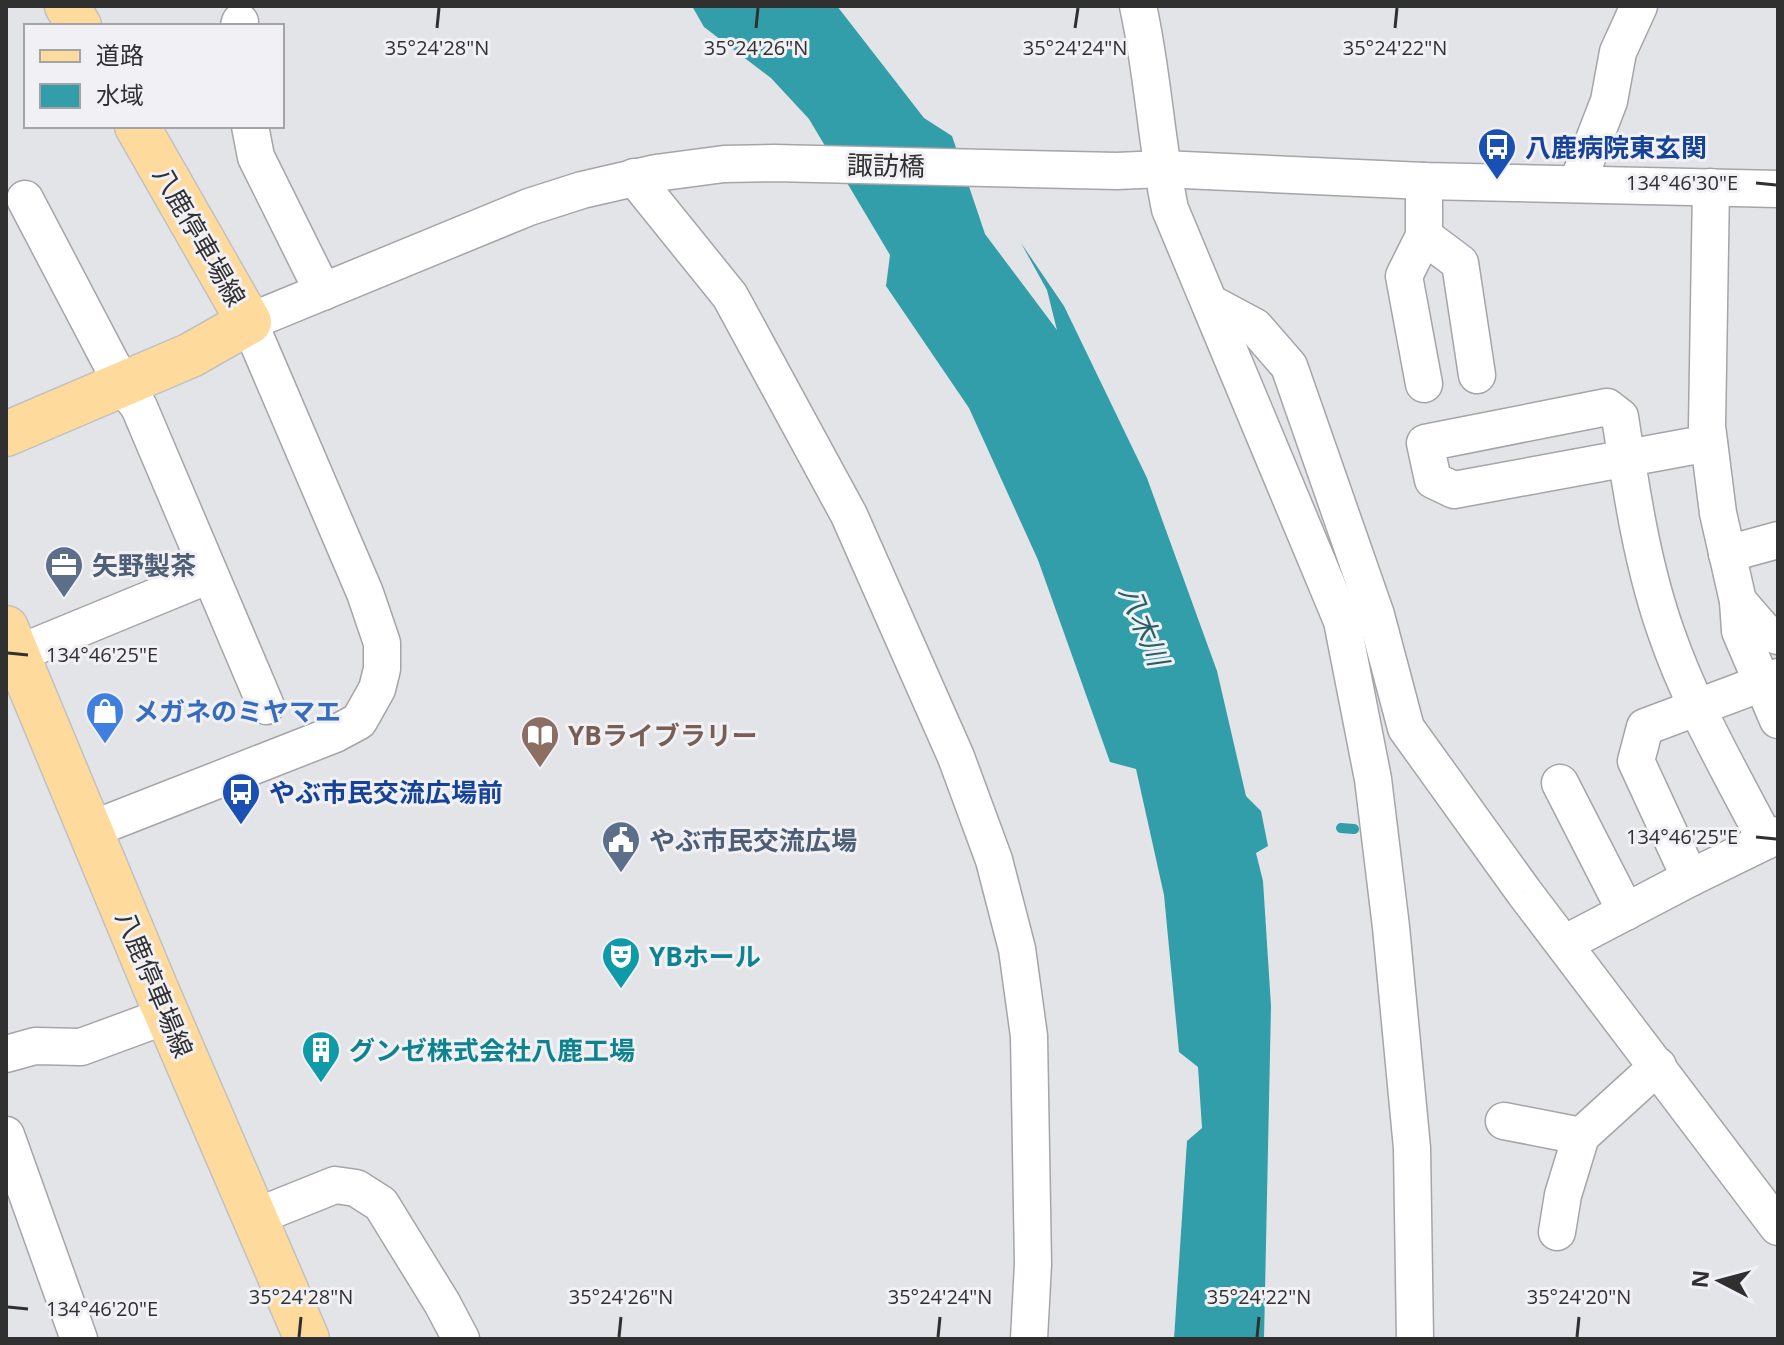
<svg xmlns="http://www.w3.org/2000/svg" width="1784" height="1345" font-family="'Open Sans','Noto Sans JP',sans-serif">
<style>
.water{fill:#329ea9}
.lines{fill:none;stroke-linecap:round;stroke-linejoin:round}
.stream{stroke:#329ea9;stroke-width:10}
.minor-casing{stroke:#a5a5a9;stroke-width:39}
.major-casing{stroke:#c1c1c1;stroke-width:47}
.minor{stroke:#fff;stroke-width:36}
.major{stroke:#feda9d;stroke-width:44}
.ticks{fill:none;stroke:#303031;stroke-width:3}
.labels{text-anchor:middle;dominant-baseline:central;stroke-width:6;stroke-linejoin:round;paint-order:stroke}
.transit-label{font-size:26px;font-weight:bold;fill:#164399;stroke:#f1f1f5;text-anchor:start}
.street-label{font-size:26px;fill:#303031;stroke:#f1f1f5}
.service-label{font-size:26px;font-weight:bold;fill:#4e5e75;stroke:#f1f1f5;text-anchor:start}
.shop-label{font-size:26px;font-weight:bold;fill:#366cbe;stroke:#f1f1f5;text-anchor:start}
.education-label{font-size:26px;font-weight:bold;fill:#785e54;stroke:#f1f1f5;text-anchor:start}
.culture-label{font-size:26px;font-weight:bold;fill:#0d838f;stroke:#f1f1f5;text-anchor:start}
.water-label{font-size:28px;font-style:italic;fill:#276067;stroke:#f1f1f5}
.ticks-label{font-size:20px;text-anchor:middle;fill:#303031;stroke:#f1f1f5;stroke-width:6;stroke-linejoin:round;paint-order:stroke}
</style>
<rect width="100%" height="100%" fill="#e3e4e8"/>
<polygon class="water" points="692,6 837,6 924,118 952,136 985,234 1057,330 1047,290 1021,243 1064,306 1147,478 1217,671 1246,796 1261,811 1268,846 1256,853 1263,881 1271,1006 1264,1339 1174,1339 1187,1141 1202,1128 1198,1067 1179,1052 1164,895 1136,769 1110,762 1038,560 969,408 886,286 890,255 809,119 771,78 704,27"/>
<g class="lines">
<polyline class="stream" points="1341,828 1354,829"/>
<defs>
<g id="minor">
<path d="M 1138,6 C 1153,73 1156,142 1170,209 L 1342,621 L 1373,779 L 1391,927 L 1412,1148 L 1415,1339"/>
<polyline points="239,26 240,22"/>
<polyline points="250,126 256,157 323,292"/>
<polyline points="634,177 730,296 849,515 956,757 994,860 1017,949 1029,1036 1033,1264 1029,1339"/>
<polyline points="1577,184 1609,101 1618,52 1639,6"/>
<polyline points="1711,187 1707,426 1718,513 1738,601 1740,631 1778,720"/>
<polyline points="25,199 122,384 139,407 266,706"/>
<polyline points="1424,236 1460,263 1477,375"/>
<polyline points="1210,303 1255,327 1289,366 1376,615 1406,728 1524,892 1778,1227"/>
<polyline points="1424,384 1404,276 1424,236 1424,181"/>
<path d="M 1709,443 L 1454,490 L 1433,480 L 1425,443 L 1607,407 L 1620,417 C 1631,489 1642,564 1666,632 C 1691,705 1731,773 1766,841"/>
<polyline points="1727,554 1778,540"/>
<polyline points="1738,601 1765,632 1778,636"/>
<polyline points="17,654 209,575"/>
<polyline points="1560,783 1626,912"/>
<polyline points="90,830 335,734 359,721 377,689 382,669 382,643 365,593 249,322 529,207 582,190 656,173 724,164 774,163 1117,171 1162,169 1424,181 1778,189"/>
<polyline points="1690,878 1778,835"/>
<polyline points="1564,944 1690,878 1636,761 1645,727 1778,677"/>
<polyline points="6,1054 35,1046 81,1047 168,1015"/>
<polyline points="1504,1121 1581,1136"/>
<polyline points="6,1135 79,1339"/>
<polyline points="255,1217 335,1185 356,1188 381,1204 442,1303 461,1339"/>
<polyline points="1557,1232 1563,1195 1581,1136 1658,1066"/>
</g>
<g id="major">
<polyline points="67,6 79,26"/>
<polyline points="6,434 191,355 249,322 137,126"/>
<polyline points="6,628 156,989 307,1339"/>
</g>
</defs>
<use href="#minor" class="minor-casing"/>
<use href="#major" class="major-casing"/>
<use href="#minor" class="minor"/>
<use href="#major" class="major"/>
</g>
<path class="ticks" d="M 437,28 L 439,8M 756,28 L 758,8M 1075,28 L 1078,8M 1395,28 L 1397,8M 1756,183 L 1776,185M 8,653 L 28,655M 1756,837 L 1776,839M 8,1307 L 28,1309M 299,1337 L 301,1317M 619,1337 L 621,1317M 938,1337 L 940,1317M 1257,1337 L 1259,1317M 1577,1337 L 1579,1317"/>
<defs>
<symbol id="bus-pin" viewBox="-11 -11 22 30"><path d="M0 17L-7.5 6A9.5 9.5 0 1 1 7.5 6Z" fill="#1a4fb4" stroke="#f1f1f5"/><path d="M-5-6H5V4H4V6H2V4H-2V6H-4V4H-5ZM-3.5-4V0h7V-4ZM-3.5 1.2v1.5H-2V1.2ZM2 1.2v1.5H3.5V1.2Z" fill="#fff"/></symbol>
<symbol id="office-pin" viewBox="-11 -11 22 30"><path d="M0 17L-7.5 6A9.5 9.5 0 1 1 7.5 6Z" fill="#5c6f8a" stroke="#f1f1f5"/><path d="M-6-3h4V-5.5h4V-3h4V5H-6ZM-1-4.5V-3h2v-1.5ZM-6 0V1H6V0Z" fill="#fff"/></symbol>
<symbol id="shop-pin" viewBox="-11 -11 22 30"><path d="M0 17L-7.5 6A9.5 9.5 0 1 1 7.5 6Z" fill="#3f7fe0" stroke="#f1f1f5"/><path d="M-5-2.5h2.3a2.7 3.5 0 0 1 5.4 0H5L5.5 6h-11ZM-1.5-2.5h3a1.5 2.3 0 0 0-3 0Z" fill="#fff"/></symbol>
<symbol id="library-pin" viewBox="-11 -11 22 30"><path d="M0 17L-7.5 6A9.5 9.5 0 1 1 7.5 6Z" fill="#8d6e63" stroke="#f1f1f5"/><path d="M-6-4Q-3-5.5-.7-3.5V5Q-3 3-6 4ZM6-4Q3-5.5 .7-3.5V5Q3 3 6 4Z" fill="#fff"/></symbol>
<symbol id="civic-pin" viewBox="-11 -11 22 30"><path d="M0 17L-7.5 6A9.5 9.5 0 1 1 7.5 6Z" fill="#5c6f8a" stroke="#f1f1f5"/><path d="M-.6-6.5H3V-4.5H.6V-3L4-1V1h2V6H-6V1h2V-1L-.6-3ZM-1.2 2.5V6h2.4V2.5Z" fill="#fff"/></symbol>
<symbol id="theatre-pin" viewBox="-11 -11 22 30"><path d="M0 17L-7.5 6A9.5 9.5 0 1 1 7.5 6Z" fill="#0f9aa8" stroke="#f1f1f5"/><path d="M-5-5.5Q0-4 5-5.5V0Q5 5 0 6Q-5 5-5 0ZM-3.3-2.5H-1v1.5H-3.3ZM1-2.5H3.3v1.5H1ZM-2.8 1Q0 5.5 2.8 1Z" fill="#fff"/></symbol>
<symbol id="building-pin" viewBox="-11 -11 22 30"><path d="M0 17L-7.5 6A9.5 9.5 0 1 1 7.5 6Z" fill="#0f9aa8" stroke="#f1f1f5"/><path d="M-4-6H4V6H1V3H-1V6H-4ZM-2.5-4.3h1.7v1.8h-1.7ZM.8-4.3h1.7v1.8H.8ZM-2.5-1h1.7V.8h-1.7ZM.8-1h1.7V.8H.8Z" fill="#fff"/></symbol>
</defs>
<g fill-rule="evenodd">
<use href="#bus-pin" x="1475" y="125" width="44" height="60"/>
<use href="#office-pin" x="42" y="543" width="44" height="60"/>
<use href="#shop-pin" x="83" y="689" width="44" height="60"/>
<use href="#library-pin" x="518" y="713" width="44" height="60"/>
<use href="#bus-pin" x="219" y="770" width="44" height="60"/>
<use href="#civic-pin" x="599" y="818" width="44" height="60"/>
<use href="#theatre-pin" x="599" y="934" width="44" height="60"/>
<use href="#building-pin" x="299" y="1028" width="44" height="60"/>
</g>
<g class="labels">
<g class="transit-label">
<text x="1525" y="147">八鹿病院東玄関</text>
<text x="269" y="792">やぶ市民交流広場前</text>
</g>
<g class="street-label">
<text transform="translate(886 165) rotate(1)">諏訪橋</text>
<text transform="translate(200 236) rotate(60)">八鹿停車場線</text>
<text transform="translate(155 984) rotate(67)">八鹿停車場線</text>
</g>
<g class="service-label">
<text x="92" y="565">矢野製茶</text>
<text x="649" y="840">やぶ市民交流広場</text>
</g>
<g class="shop-label">
<text x="133" y="711">メガネのミヤマエ</text>
</g>
<g class="education-label">
<text x="568" y="735">YBライブラリー</text>
</g>
<g class="culture-label">
<text x="649" y="956">YBホール</text>
<text x="349" y="1050">グンゼ株式会社八鹿工場</text>
</g>
<g class="water-label">
<text transform="translate(1145 625) rotate(68)">八木川</text>
</g>
</g>
<g class="ticks-label">
<text x="437" y="55">35°24'28"N</text>
<text x="756" y="55">35°24'26"N</text>
<text x="1075" y="55">35°24'24"N</text>
<text x="1395" y="55">35°24'22"N</text>
<text x="1682" y="190">134°46'30"E</text>
<text x="102" y="662">134°46'25"E</text>
<text x="1682" y="844">134°46'25"E</text>
<text x="301" y="1304">35°24'28"N</text>
<text x="621" y="1304">35°24'26"N</text>
<text x="940" y="1304">35°24'24"N</text>
<text x="1259" y="1304">35°24'22"N</text>
<text x="1579" y="1304">35°24'20"N</text>
<text x="102" y="1316">134°46'20"E</text>
</g>
<rect width="1784" height="1345" fill="none" stroke="#303031" stroke-width="16"/>
<rect x="24" y="24" width="260" height="104" fill="#f1f1f5" stroke="#a4a4a7" stroke-width="2"/>
<rect x="40" y="50" width="40" height="12" fill="#feda9d" stroke="#a4a4a7" stroke-width="2"/>
<text x="96" y="64" font-size="24" fill="#303031">道路</text>
<rect x="40" y="84" width="40" height="24" fill="#329ea9" stroke="#a4a4a7" stroke-width="2"/>
<text x="96" y="104" font-size="24" fill="#303031">水域</text>
<g transform="translate(1720 1281) rotate(276)" stroke="#f1f1f5" stroke-width="6" paint-order="stroke">
<path d="M0-6L14 30L0 20L-14 30Z" fill="#303031"/>
<text y="-12" font-size="22" font-weight="bold" text-anchor="middle" fill="#303031">N</text>
</g>
</svg>
